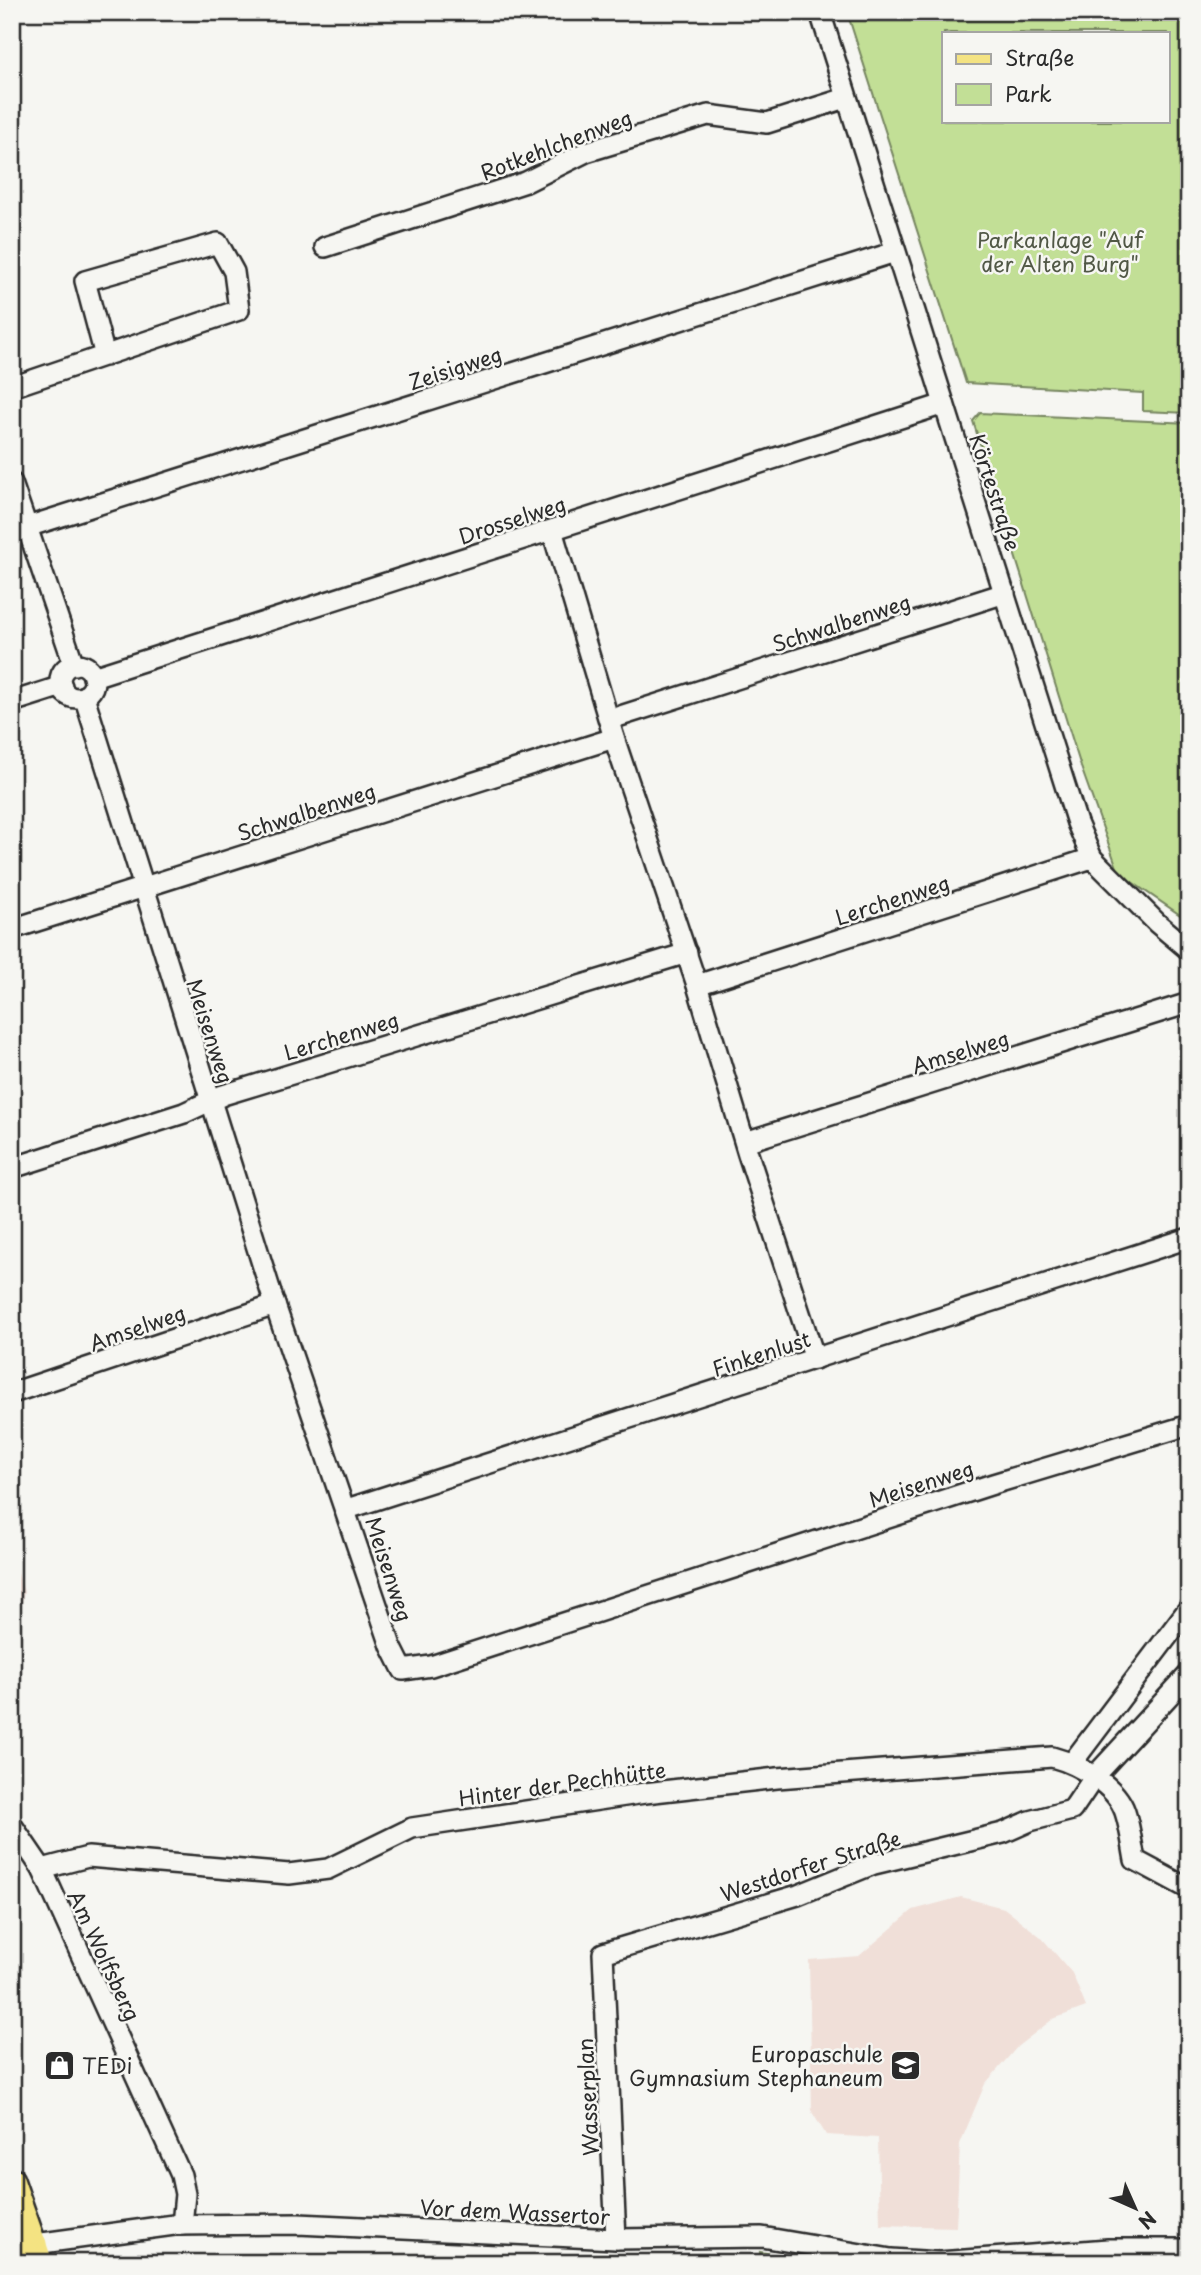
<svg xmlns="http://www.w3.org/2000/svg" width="1201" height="2275" font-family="'Playpen Sans',sans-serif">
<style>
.built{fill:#f0dfd8}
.green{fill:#c2df96;stroke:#768560;stroke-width:2;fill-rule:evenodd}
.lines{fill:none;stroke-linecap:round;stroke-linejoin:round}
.minor-casing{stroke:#2b2b2b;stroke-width:24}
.major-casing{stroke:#2b2b2b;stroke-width:28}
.minor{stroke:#f6f6f2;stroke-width:19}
.major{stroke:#f4e382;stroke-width:23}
.labels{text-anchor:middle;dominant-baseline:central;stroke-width:5;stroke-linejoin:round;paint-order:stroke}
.street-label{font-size:21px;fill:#2b2b2b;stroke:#f6f6f2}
.park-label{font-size:21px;fill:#515846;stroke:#f6f6f2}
.poi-label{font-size:21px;fill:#2b2b2b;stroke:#f6f6f2;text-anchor:end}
</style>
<rect width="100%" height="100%" fill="#f6f6f2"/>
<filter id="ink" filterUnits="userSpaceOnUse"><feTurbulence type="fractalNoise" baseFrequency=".0143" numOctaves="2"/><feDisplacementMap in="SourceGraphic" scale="14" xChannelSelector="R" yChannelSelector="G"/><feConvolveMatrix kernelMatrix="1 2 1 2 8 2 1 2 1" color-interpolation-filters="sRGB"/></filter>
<g filter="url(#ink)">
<g class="built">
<polygon points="12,1555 24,1592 12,1646"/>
<polygon points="961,1897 1004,1908 1041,1937 1072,1973 1086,2007 1053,2019 1018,2046 985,2084 960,2144 956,2227 880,2225 878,2138 826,2135 812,2112 809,1960 859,1956 913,1910"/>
</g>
<g class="green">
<path d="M 847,12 L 1189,12 L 1189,413 L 1143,411 L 1143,393 L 966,383 ZM 944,33 L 1168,33 L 1168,121 L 944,121 Z"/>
<polygon points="980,413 1189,423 1189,921 1119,873 1081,767 973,421"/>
<polygon points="760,2252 826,2263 761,2263"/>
</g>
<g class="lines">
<defs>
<g id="minor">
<polyline points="820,12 1077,823 1092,858 1157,923 1189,950"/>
<polyline points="325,247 526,182 586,152 708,115 767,123 846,98"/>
<polyline points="12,387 239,310 234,272 218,243 85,281 105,356"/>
<polyline points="12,483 74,665"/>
<polyline points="27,527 895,252"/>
<polyline points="552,530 614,738 697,985 748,1154 815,1359"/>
<circle cx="77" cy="681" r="17"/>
<polyline points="93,677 944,404"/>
<polyline points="84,696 275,1305 391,1646 403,1670 431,1666 993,1484 1189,1425"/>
<polyline points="12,702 62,686"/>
<polyline points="611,719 1005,593"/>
<polyline points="12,929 614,738"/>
<polyline points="697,985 1092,858"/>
<polyline points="745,1142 1189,1003"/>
<polyline points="12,1168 184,1113 223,1095 687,953"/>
<polyline points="12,1393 275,1305"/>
<polyline points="347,1509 1189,1238"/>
<polyline points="1072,1763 1189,1608"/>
<polyline points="12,1825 42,1869 181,2175 185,2194 182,2225"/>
<path d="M 42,1869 L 88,1857 L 289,1874 L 328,1869 L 412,1828 L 645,1793 L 777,1778 L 1052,1757 C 1078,1764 1116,1785 1125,1812 C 1130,1827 1132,1844 1135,1860 L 1189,1889"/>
<polyline points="616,2239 603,1953 798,1895 874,1864 1003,1833 1030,1821 1072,1810 1095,1776 1189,1674"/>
<polyline points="35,2244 174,2225 298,2224 616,2239 762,2237 891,2259 939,2262 1108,2249 1189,2249"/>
</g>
<g id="major">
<polyline points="12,2180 41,2263"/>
<polyline points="12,2248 35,2244"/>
</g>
</defs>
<use href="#minor" class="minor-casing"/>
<use href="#major" class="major-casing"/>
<use href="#minor" class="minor"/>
<use href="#major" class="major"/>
</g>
</g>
<defs>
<symbol id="shop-square" viewBox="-11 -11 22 22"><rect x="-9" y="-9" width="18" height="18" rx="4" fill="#2b2b2b" stroke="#f6f6f2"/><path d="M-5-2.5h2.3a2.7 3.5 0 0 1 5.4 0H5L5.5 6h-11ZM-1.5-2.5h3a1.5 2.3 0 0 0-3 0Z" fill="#fff"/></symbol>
<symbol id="school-square" viewBox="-11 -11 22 22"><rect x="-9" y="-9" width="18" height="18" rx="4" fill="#2b2b2b" stroke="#f6f6f2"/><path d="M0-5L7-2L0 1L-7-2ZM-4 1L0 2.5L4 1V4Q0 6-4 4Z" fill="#fff"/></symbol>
</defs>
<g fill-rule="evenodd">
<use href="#shop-square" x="42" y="2048" width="35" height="35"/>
<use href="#school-square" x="888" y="2048" width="35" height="35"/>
</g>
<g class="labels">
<g class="street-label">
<text transform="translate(556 144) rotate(-21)">Rotkehlchenweg</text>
<text transform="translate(455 367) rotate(-18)">Zeisigweg</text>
<text transform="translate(996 492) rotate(72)">Körtestraße</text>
<text transform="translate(512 519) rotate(-18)">Drosselweg</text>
<text transform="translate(841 622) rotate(-18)">Schwalbenweg</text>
<text transform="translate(306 811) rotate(-18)">Schwalbenweg</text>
<text transform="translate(892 899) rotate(-18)">Lerchenweg</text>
<text transform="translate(211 1031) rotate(72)">Meisenweg</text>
<text transform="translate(341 1035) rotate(-17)">Lerchenweg</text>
<text transform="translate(960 1051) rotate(-17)">Amselweg</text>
<text transform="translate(137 1327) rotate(-19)">Amselweg</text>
<text transform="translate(761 1353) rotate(-18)">Finkenlust</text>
<text transform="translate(921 1483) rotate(-18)">Meisenweg</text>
<text transform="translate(390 1569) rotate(72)">Meisenweg</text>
<text transform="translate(562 1783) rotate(-8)">Hinter der Pechhütte</text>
<text transform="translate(810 1865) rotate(-18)">Westdorfer Straße</text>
<text transform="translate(105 1955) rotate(65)">Am Wolfsberg</text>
<text transform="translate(587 2097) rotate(-93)">Wasserplan</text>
<text transform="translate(515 2211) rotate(3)">Vor dem Wassertor</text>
</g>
<g class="park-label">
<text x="1060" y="239">Parkanlage "Auf<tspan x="1060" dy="24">der Alten Burg"</tspan></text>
</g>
<g class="poi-label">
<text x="883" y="2053">Europaschule<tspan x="883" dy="24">Gymnasium Stephaneum</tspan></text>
<text x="82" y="2065" text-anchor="start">TEDi</text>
</g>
</g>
<rect width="1201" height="2275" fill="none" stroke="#f6f6f2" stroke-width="42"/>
<rect x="21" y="21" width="1159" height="2233" fill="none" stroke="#2b2b2b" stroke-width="2.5" filter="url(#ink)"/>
<rect x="942" y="32" width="228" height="91" fill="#f6f6f2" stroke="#a5a5a2" stroke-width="2"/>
<rect x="956" y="54" width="35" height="10" fill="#f4e382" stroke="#a5a5a2" stroke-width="2"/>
<text x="1005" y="66" font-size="21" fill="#2b2b2b">Straße</text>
<rect x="956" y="84" width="35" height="21" fill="#c2df96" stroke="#a5a5a2" stroke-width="2"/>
<text x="1005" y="102" font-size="21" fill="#2b2b2b">Park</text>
<g transform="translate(1135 2208) rotate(135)" stroke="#f6f6f2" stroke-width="5" paint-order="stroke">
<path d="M0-5L12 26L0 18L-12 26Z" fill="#2b2b2b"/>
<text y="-10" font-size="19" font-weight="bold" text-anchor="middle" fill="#2b2b2b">N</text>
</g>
</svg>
